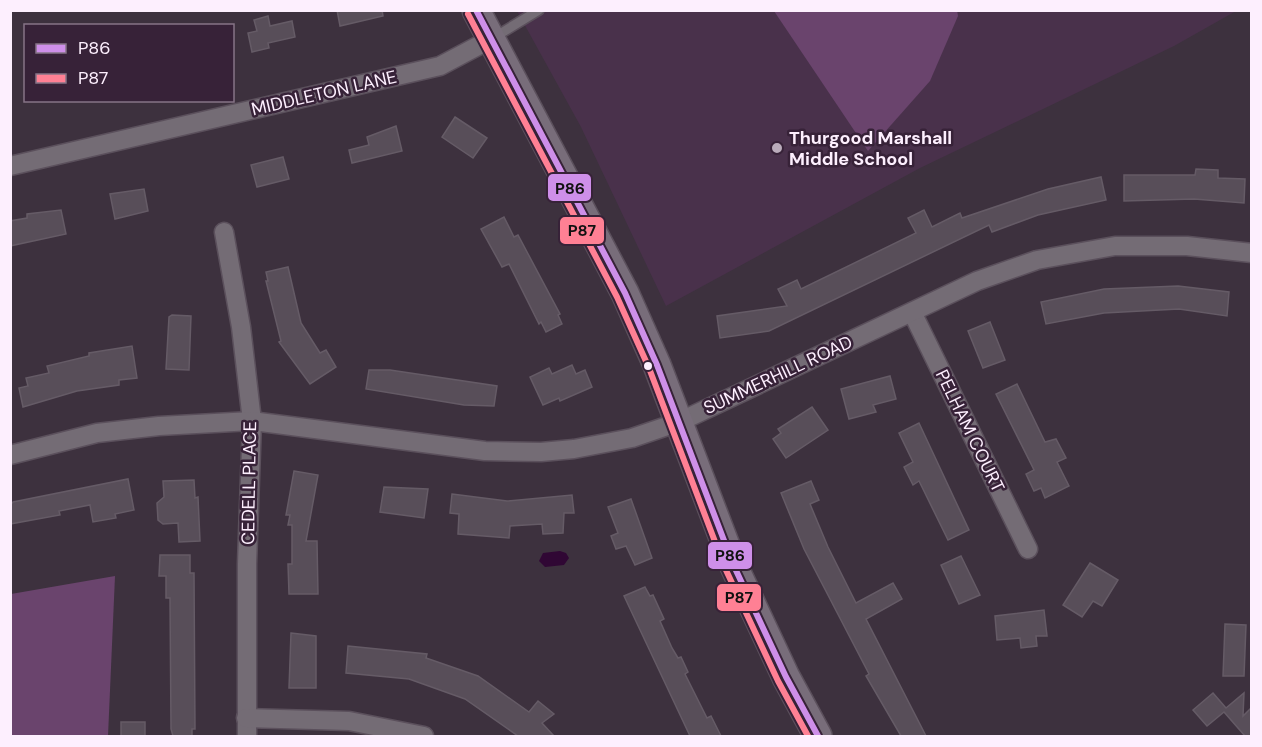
<svg xmlns="http://www.w3.org/2000/svg" width="1262" height="747" font-family="'DM Sans',sans-serif">
<style>
.built{fill:#49314b}
.green{fill:#6a446d}
.water{fill:#300734}
.building{fill:#584e59;stroke:#655b66;stroke-width:1.5}
.lines{fill:none;stroke-linecap:round;stroke-linejoin:round}
.service-casing{stroke:#5b505c;stroke-width:12}
.minor-casing{stroke:#5b505c;stroke-width:21}
.secondary-casing{stroke:#5b505c;stroke-width:30}
.service{stroke:#746c75;stroke-width:9}
.minor{stroke:#746c75;stroke-width:18}
.secondary{stroke:#786d7a;stroke-width:27}
.bus-1-casing{stroke:#372238;stroke-width:10}
.bus-2-casing{stroke:#372238;stroke-width:10}
.bus-1{stroke:#ce8fe9;stroke-width:6}
.bus-2{stroke:#ff8094;stroke-width:6}
.poi-dot{fill:#baacbb;stroke:#372238;stroke-width:2}
.bus-dot{fill:#fdeffe;stroke:#372238;stroke-width:2}
.labels{text-anchor:middle;dominant-baseline:central;stroke-width:5;stroke-linejoin:round;paint-order:stroke}
.street-label{font-size:18px;fill:#fdeffe;stroke:#372238}
.poi-label{font-size:18px;font-weight:bold;fill:#fdeffe;stroke:#372238;text-anchor:start}
.line-badge{stroke:#372238;stroke-width:2}
.pale-badge-label{font-size:16px;text-anchor:middle;font-weight:bold;fill:#111}
</style>
<rect width="100%" height="100%" fill="#3d313e"/>
<polygon class="built" points="517,11 1236,11 1174,46 920,168 666,306 581,127"/>
<g class="green">
<polygon points="957,10 958,16 930,81 868,151 774,11"/>
<polygon points="115,576 108,736 11,736 11,594"/>
</g>
<polygon class="water" points="560,551 566,553 569,558 564,565 545,567 539,561 543,553"/>
<g class="building">
<polygon points="337,10 382,10 383,16 340,26"/>
<polygon points="268,16 270,26 292,21 295,37 268,43 269,48 252,52 248,33 257,31 254,20"/>
<polygon points="455,117 487,138 473,158 442,137"/>
<polygon points="396,126 402,151 352,163 349,150 369,145 367,137"/>
<polygon points="283,157 289,179 257,187 251,165"/>
<polygon points="1196,169 1218,170 1218,178 1245,179 1244,203 1194,199 1124,201 1124,175 1195,175"/>
<polygon points="1101,177 1106,200 1038,215 992,232 989,225 769,331 720,338 717,316 787,306 778,289 797,280 801,289 916,233 908,218 924,210 932,227 960,213 962,218 1048,189"/>
<polygon points="144,189 148,211 115,219 110,194"/>
<polygon points="61,210 66,234 10,246 10,221 27,218 27,214"/>
<polygon points="504,217 514,237 518,235 560,314 558,315 562,324 546,332 541,322 539,324 509,264 502,267 481,229"/>
<polygon points="288,267 301,323 320,353 326,350 336,367 310,384 279,342 281,341 266,281 268,281 266,272"/>
<polygon points="1178,286 1229,292 1227,316 1179,309 1104,313 1046,324 1041,302 1104,289"/>
<polygon points="172,315 191,316 189,370 166,369 169,317"/>
<polygon points="990,322 1005,360 983,368 968,331"/>
<polygon points="132,346 137,378 119,380 119,385 77,391 23,407 19,388 28,386 26,378 49,373 47,366 89,356 89,353"/>
<polygon points="572,365 576,374 585,370 592,387 560,401 559,398 543,405 530,377 549,368 552,374"/>
<polygon points="369,370 390,370 497,386 494,406 464,405 366,389"/>
<polygon points="890,376 896,399 873,405 876,412 849,419 841,389"/>
<polygon points="1017,384 1045,442 1056,439 1066,458 1057,462 1069,486 1045,498 1041,488 1034,491 1026,474 1034,470 996,394"/>
<polygon points="812,407 828,430 786,458 773,439 781,433 778,429"/>
<polygon points="919,423 969,530 948,540 919,481 913,485 904,467 913,462 899,433"/>
<polygon points="294,471 318,475 306,541 317,541 318,594 289,594 288,564 292,564 292,525 288,525 290,515 286,515"/>
<polygon points="128,479 134,510 115,514 116,518 93,522 90,505 59,511 60,515 10,524 10,505 13,502"/>
<polygon points="194,480 195,498 198,497 200,541 179,542 178,523 163,524 158,520 157,503 164,497 163,481"/>
<polygon points="811,481 819,500 810,504 828,547 856,603 893,583 902,599 866,619 926,736 901,736 866,676 869,674 804,549 781,493"/>
<polygon points="384,487 428,489 424,518 380,512"/>
<polygon points="452,494 507,501 572,495 574,513 564,513 563,533 543,534 542,524 510,526 509,538 458,534 459,514 450,513"/>
<polygon points="631,499 652,558 635,565 626,546 616,549 611,536 618,533 608,507"/>
<polygon points="160,555 190,555 190,573 194,573 195,729 192,729 192,736 173,736 171,729 170,598 166,598 166,576 159,576"/>
<polygon points="961,556 980,595 959,604 941,565"/>
<polygon points="1090,563 1118,580 1102,606 1093,601 1082,617 1063,605"/>
<polygon points="645,587 650,596 653,595 664,619 660,621 672,648 678,658 681,657 688,672 685,674 707,718 711,716 721,736 690,736 624,596"/>
<polygon points="1044,610 1047,636 1036,636 1037,646 1021,648 1020,638 997,640 995,616"/>
<polygon points="1225,624 1246,625 1244,676 1223,676"/>
<polygon points="291,633 316,636 316,688 289,688"/>
<polygon points="348,646 427,654 426,658 478,676 529,712 538,701 554,714 542,723 554,736 518,736 465,699 409,679 346,673"/>
<polygon points="1213,693 1226,708 1244,693 1243,716 1251,708 1251,736 1245,736 1224,712 1207,726 1193,710"/>
<rect x="121" y="722" width="24" height="14"/>
</g>
<g class="lines">
<defs>
<polyline id="service" points="493,38 539,10"/>
<g id="minor">
<polyline points="10,166 440,66 491,39"/>
<polyline points="224,232 241,327 252,421 247,564 247,736"/>
<polyline points="912,312 1028,549"/>
<polyline points="10,455 97,433 159,426 252,421 485,451 541,452 574,449 632,438 679,422 977,281 1037,260 1115,246 1187,246 1252,253"/>
<polyline points="246,718 349,721 424,736"/>
</g>
<polyline id="secondary" points="476,10 625,293 657,365 733,564 786,677 818,736"/>
</defs>
<use href="#service" class="service-casing"/>
<use href="#minor" class="minor-casing"/>
<use href="#secondary" class="secondary-casing"/>
<use href="#service" class="service"/>
<use href="#minor" class="minor"/>
<use href="#secondary" class="secondary"/>
<defs>
<polyline id="bus-1" points="476,10 625,293 657,365 733,564 786,677 818,736"/>
<polyline id="bus-2" points="468,14 617,297 649,368 725,568 778,681 808,736"/>
</defs>
<use href="#bus-1" class="bus-1-casing"/>
<use href="#bus-2" class="bus-2-casing"/>
<use href="#bus-1" class="bus-1"/>
<use href="#bus-2" class="bus-2"/>
</g>
<circle class="poi-dot" cx="777" cy="148" r="6"/>
<circle class="bus-dot" cx="648" cy="366" r="5"/>
<g class="labels">
<g class="street-label">
<text transform="translate(324 93) rotate(-13)">MIDDLETON LANE</text>
<text transform="translate(778 375) rotate(-25)">SUMMERHILL ROAD</text>
<text transform="translate(970 431) rotate(64)">PELHAM COURT</text>
<text transform="translate(249 483) rotate(-89)">CEDELL PLACE</text>
</g>
<g class="poi-label">
<text x="789" y="138">Thurgood Marshall<tspan x="789" dy="21">Middle School</tspan></text>
</g>
</g>
<g class="line-badge">
<rect x="547" y="173" width="45" height="29" rx="6" fill="#ce8fe9"/>
<rect x="559" y="216" width="46" height="29" rx="6" fill="#ff8094"/>
<rect x="707" y="541" width="46" height="29" rx="6" fill="#ce8fe9"/>
<rect x="716" y="583" width="46" height="29" rx="6" fill="#ff8094"/>
</g>
<g class="pale-badge-label">
<text x="570" y="194">P86</text>
<text x="582" y="236">P87</text>
<text x="730" y="561">P86</text>
<text x="739" y="603">P87</text>
</g>
<rect width="1262" height="747" fill="none" stroke="#fdeffe" stroke-width="24"/>
<rect x="24" y="24" width="210" height="78" fill="#372238" stroke="#867487" stroke-width="1.5"/>
<rect x="36" y="44" width="30" height="9" fill="#ce8fe9" stroke="#867487" stroke-width="1.5"/>
<text x="78" y="54" font-size="18" fill="#fdeffe">P86</text>
<rect x="36" y="74" width="30" height="9" fill="#ff8094" stroke="#867487" stroke-width="1.5"/>
<text x="78" y="84" font-size="18" fill="#fdeffe">P87</text>
</svg>
